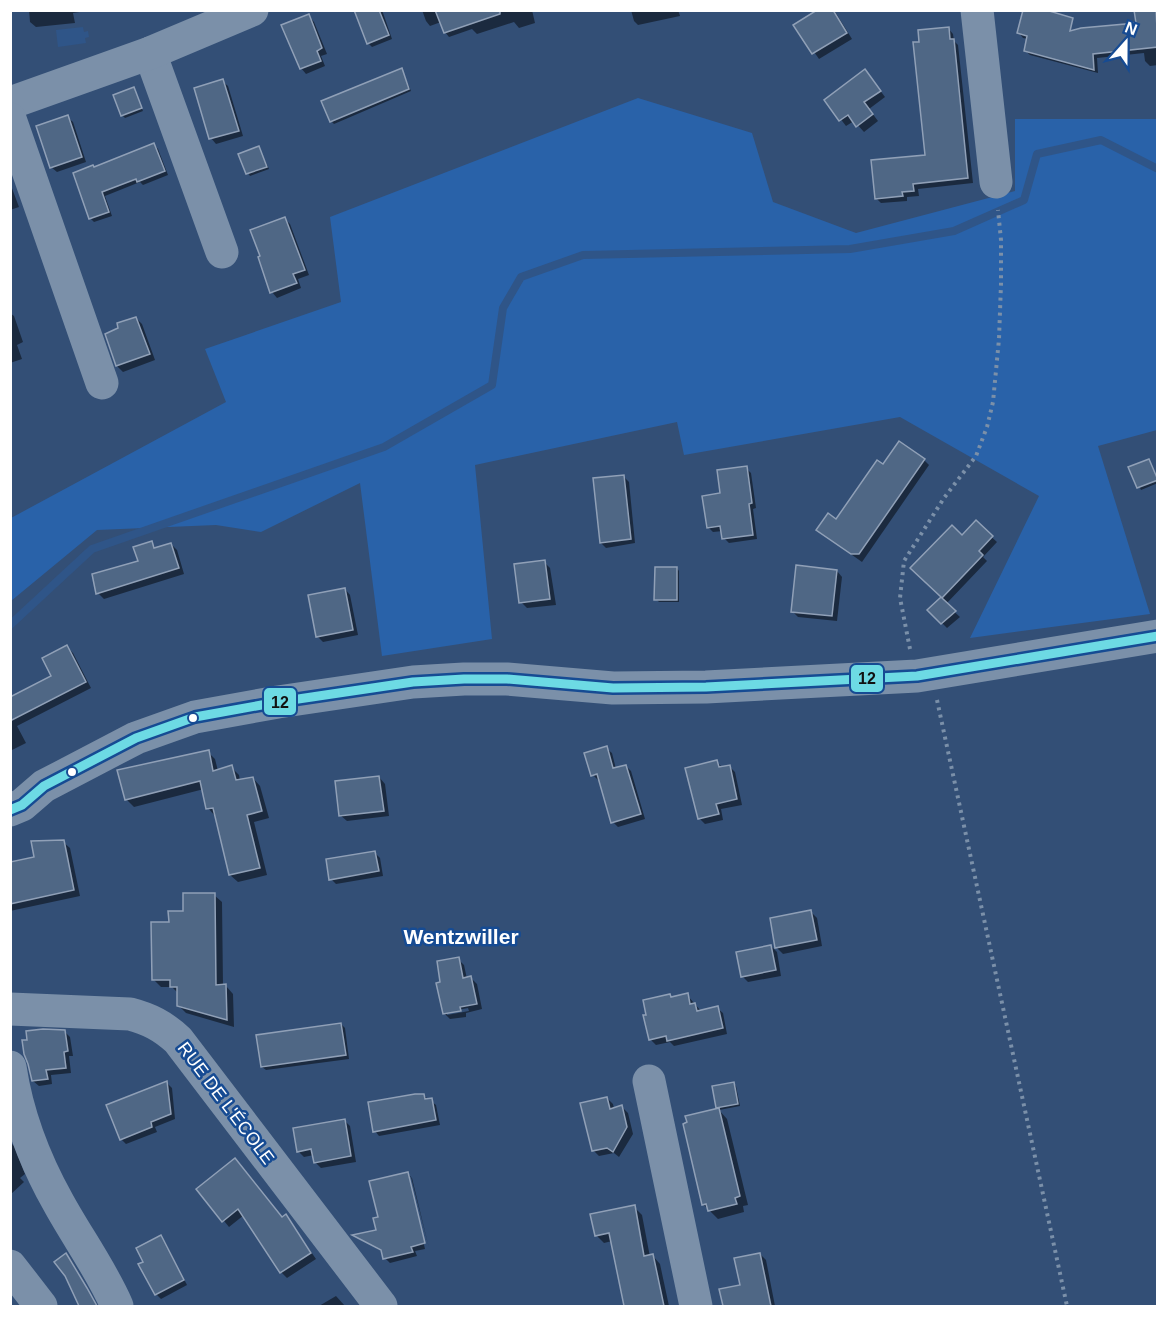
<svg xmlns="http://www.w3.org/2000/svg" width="1168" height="1317" font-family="Helvetica,sans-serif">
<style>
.green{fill:#2962a9}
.water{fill:#2f5588}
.shadow{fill:#0007;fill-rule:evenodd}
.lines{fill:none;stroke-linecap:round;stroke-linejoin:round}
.stream{stroke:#2f5588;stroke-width:8}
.building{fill:#4f6785;stroke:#90a0b7;stroke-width:1.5}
.path{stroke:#7b90a9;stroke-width:4;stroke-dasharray:3 4.5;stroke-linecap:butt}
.minor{stroke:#7b90a9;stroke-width:33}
.bus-1-casing{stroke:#164b93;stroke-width:14}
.bus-1{stroke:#6ddae4;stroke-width:9}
.bus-dot{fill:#fff;stroke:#164b93;stroke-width:2}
.labels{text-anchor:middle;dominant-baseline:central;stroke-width:5;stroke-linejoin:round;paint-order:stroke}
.street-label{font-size:18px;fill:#fff;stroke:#164b93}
.quarter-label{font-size:21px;font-weight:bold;fill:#fff;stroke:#164b93}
.line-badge{stroke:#164b93;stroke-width:2}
.pale-badge-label{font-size:16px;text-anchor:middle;font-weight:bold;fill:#111}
</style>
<rect width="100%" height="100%" fill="#334f76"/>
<polygon class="green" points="638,98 752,133 773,202 856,233 1015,191 1015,119 1157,119 1157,430 1098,446 1150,614 970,638 1039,496 900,417 684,455 677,422 475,465 492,639 382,656 360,483 261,532 216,525 97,530 11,601 11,518 226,402 205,349 341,302 330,217"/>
<polygon class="water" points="83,27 84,32 88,31 89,37 85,38 86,43 58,47 56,30"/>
<g class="shadow">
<polygon points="29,10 93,10 73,13 75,23 36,27 30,22"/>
<polygon points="356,10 382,10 392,39 372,47 368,43"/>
<polygon points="422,10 532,10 535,23 519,28 514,22 477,34 472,29 449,37 445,32 441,22 430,26 426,21"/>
<polygon points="631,10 678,10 680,16 638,25 634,21"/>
<polygon points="819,10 834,10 852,39 819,59 796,26"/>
<polygon points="1136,10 1158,10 1158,65 1150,66 1145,61 1144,53 1097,58 1098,73 1030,55 1025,50 1028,39 1023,38 1019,33 1071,33 1137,24"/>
<polygon points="309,16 314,22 327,54 321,56 325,66 306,74 301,68"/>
<polygon points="948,28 953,34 954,41 958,45 973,183 918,189 919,196 907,197 907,201 881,203 876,198 926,157 921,43"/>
<polygon points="402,70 411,91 334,124 331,121"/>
<polygon points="870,77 885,97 869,109 878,121 864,132 854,121 846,126 826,100"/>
<polygon points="222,81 228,86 243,136 216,144 211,138"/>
<polygon points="133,89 143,111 125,118 122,115"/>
<polygon points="67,117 73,122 86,162 57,172 51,167"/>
<polygon points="154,145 158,149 168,175 143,185 140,182 105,196 112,216 94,222 90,218 94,168"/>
<polygon points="259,148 269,169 250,176 248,173"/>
<polygon points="10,183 19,207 10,210"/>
<polygon points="285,219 290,224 309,275 298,279 301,288 277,298 272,292"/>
<polygon points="10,313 14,316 23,342 17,345 22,359 10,363"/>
<polygon points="136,318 142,324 155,360 123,372 117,366 107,334 120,329"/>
<polygon points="924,460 929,465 862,562 824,535 836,521"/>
<polygon points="1149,461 1158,478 1158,483 1141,490 1130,468"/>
<polygon points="746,468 751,473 756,508 753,509 757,539 729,543 724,538 723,531 713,532 708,527 722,494"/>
<polygon points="624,477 629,482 635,543 606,548 601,543"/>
<polygon points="976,523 997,542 983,557 987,561 946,604 960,617 947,628 929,610 943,598 912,568 962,537"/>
<polygon points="151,543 157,549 171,544 177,550 184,574 104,599 98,593 140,562"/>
<polygon points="544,562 550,568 556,605 527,608 521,602"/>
<polygon points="677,568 679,571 679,602 659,602 656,599"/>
<polygon points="837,571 842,577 837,621 798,617 792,611"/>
<polygon points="345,589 350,595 358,635 323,642 317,636"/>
<polygon points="67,647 73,653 91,688 17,726 26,743 10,751 10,698 53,677"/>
<polygon points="606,748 612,753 616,769 626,766 631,771 645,819 618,827 613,822 600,780 598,780 593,775"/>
<polygon points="208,752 215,759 218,771 231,767 239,775 240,781 253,778 260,786 269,818 254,822 267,875 238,882 230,875 215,816 208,808 204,789 134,807 126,799"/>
<polygon points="717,762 723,768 729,766 735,772 742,805 721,809 723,820 705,824 699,818"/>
<polygon points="379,777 385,784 389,816 347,821 340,815"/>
<polygon points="63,842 70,848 80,896 10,911 10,863 36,858"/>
<polygon points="375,853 380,858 383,876 336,884 331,879"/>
<polygon points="214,895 222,902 223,986 226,986 233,994 234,1027 186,1013 178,1005 178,993 172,987 161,987 153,979 170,923"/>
<polygon points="811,912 817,918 822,946 783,954 777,948"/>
<polygon points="771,946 777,952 781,976 748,982 742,976"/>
<path d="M 458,959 L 464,965 L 467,979 L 471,978 L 477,984 L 482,1009 L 466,1013 L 466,1017 L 450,1019 L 444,1013 L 442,984 ZM 468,1008 L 469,1011 L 447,1015 L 447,1012 Z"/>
<polygon points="687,995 701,1011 717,1008 723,1013 727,1034 674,1046 670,1042 656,1045 650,1039 672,998"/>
<polygon points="341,1024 345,1028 349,1059 266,1070 262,1067"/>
<polygon points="65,1032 70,1037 73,1056 69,1056 71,1073 51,1075 52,1084 39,1086 33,1081"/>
<polygon points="167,1083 172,1088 175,1119 155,1127 157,1132 126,1144 121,1139"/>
<polygon points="733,1083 736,1086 740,1106 719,1110 727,1119 748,1205 743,1206 744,1212 718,1219 703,1204 687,1117 720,1110 718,1108"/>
<polygon points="423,1095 436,1105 440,1125 379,1136 375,1131"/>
<polygon points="607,1098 613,1104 614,1109 622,1107 628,1113 633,1134 619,1157 614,1153 599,1156 593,1150"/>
<polygon points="344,1120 350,1126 356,1162 321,1168 315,1162 314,1155 304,1157 298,1151"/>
<polygon points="10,1142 14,1146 25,1174 20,1178 24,1182 10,1195"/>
<polygon points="407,1173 412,1178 429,1248 411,1177 408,1177 425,1249 415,1251 417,1256 390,1263 385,1258 383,1252 355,1236 378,1231 380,1218"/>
<polygon points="198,1189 282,1218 286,1216 316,1259 287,1278 281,1272 244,1215 229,1227"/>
<polygon points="634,1207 642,1215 650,1257 653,1256 660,1264 669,1306 626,1306 612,1241 604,1243 596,1235"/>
<polygon points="161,1237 165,1242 187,1285 161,1299 156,1294 145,1262"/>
<polygon points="760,1254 766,1260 775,1306 724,1306 721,1290 742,1286"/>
<polygon points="66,1255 71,1260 97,1306 80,1306 67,1276"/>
<polygon points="336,1296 345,1306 319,1306"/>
</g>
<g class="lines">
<polyline class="stream" points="10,625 92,549 384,447 492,385 503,308 521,277 583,255 850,249 954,231 1024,200 1037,154 1101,140 1158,169"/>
</g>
<g class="building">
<polygon points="354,10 379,10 389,35 367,44"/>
<polygon points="435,10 500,10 500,14 444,33"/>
<polygon points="817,10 833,10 847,33 812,54 793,25"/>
<polygon points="1023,10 1046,10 1073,18 1070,31 1081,28 1136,23 1134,10 1156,10 1158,47 1093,54 1094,70 1024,51 1027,36 1017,33"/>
<polygon points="309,14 322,48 317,51 321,61 300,69 281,25"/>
<polygon points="949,27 950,39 954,39 968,178 913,184 914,191 902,192 903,196 875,199 871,160 925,155 913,42 919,42 918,30"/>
<polygon points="402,68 409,89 330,122 321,101"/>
<polygon points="865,69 881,91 864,102 873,114 856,127 848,115 839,121 824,100"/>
<polygon points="223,79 239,131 209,139 194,88"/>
<polygon points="134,87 142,108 121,116 113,95"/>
<polygon points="68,115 82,157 50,168 36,126"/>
<polygon points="154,143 165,171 137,182 136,179 102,192 109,212 89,219 73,173 93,165 94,167"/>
<polygon points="259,146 267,167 246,174 238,154"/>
<polygon points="285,217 305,270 293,274 297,283 270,293 258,257 260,256 250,230"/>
<polygon points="136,317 150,354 116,366 105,334 118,328 117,323"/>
<polygon points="899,441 925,459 859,554 851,554 816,530 828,513 836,519 877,460 883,464"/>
<polygon points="1149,459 1158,480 1137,488 1128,467"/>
<polygon points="747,466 752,503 749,504 753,535 722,539 720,526 707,528 702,496 720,493 717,470"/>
<polygon points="624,475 631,539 600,543 593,478"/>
<polygon points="976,520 993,536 979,551 983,555 942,598 956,611 941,624 927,610 941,597 910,568 952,525 962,535"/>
<polygon points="152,541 154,548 171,543 179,568 96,594 92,574 138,561 133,547"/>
<polygon points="545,560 550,599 519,603 514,564"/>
<polygon points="796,565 837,570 832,616 791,612"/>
<polygon points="655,567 677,567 677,600 654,600"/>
<polygon points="345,588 353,630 316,637 308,595"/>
<polygon points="67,645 86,682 10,721 10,697 51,676 42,658"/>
<polygon points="607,746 613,768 626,765 641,814 611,823 597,774 591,776 584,753"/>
<polygon points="209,750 213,771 232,765 236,780 253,777 262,811 247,815 260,868 229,875 213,808 206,809 200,781 125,800 117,770"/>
<polygon points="717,760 719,767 730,765 737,799 716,804 719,814 698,819 685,768"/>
<polygon points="379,776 384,811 339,816 335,781"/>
<polygon points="64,840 74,890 10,904 10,862 34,857 31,841"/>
<polygon points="375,851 379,871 329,880 326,859"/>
<polygon points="183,893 215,893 216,985 226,984 227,1020 177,1006 177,987 170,987 170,980 152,980 151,922 169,922 168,911 183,911"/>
<polygon points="811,910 817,940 775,948 770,918"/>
<polygon points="771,945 776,970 741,977 736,952"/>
<polygon points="459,957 463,978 471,976 477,1004 460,1007 461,1011 443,1014 436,983 440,982 437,961"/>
<polygon points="688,993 690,1004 695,1003 697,1011 718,1006 723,1028 667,1041 666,1036 649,1040 643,1015 646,1015 643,1000 670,994 671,997"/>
<polygon points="341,1023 346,1055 261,1067 256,1035"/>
<polygon points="43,1029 65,1030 68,1051 64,1052 66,1068 46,1070 48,1079 32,1081 28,1064 24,1054 22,1040 27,1040 26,1031"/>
<polygon points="167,1081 171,1114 151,1122 152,1127 120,1140 106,1105"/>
<polygon points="734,1082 738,1104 716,1108 712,1086"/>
<polygon points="415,1094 424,1094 425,1099 432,1098 436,1120 373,1132 368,1102"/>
<polygon points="607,1097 610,1109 622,1105 627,1127 613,1152 607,1148 592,1151 580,1103"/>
<polygon points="719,1108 740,1196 735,1198 737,1204 708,1211 706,1204 702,1205 683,1124 687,1122 685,1116"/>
<polygon points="345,1119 351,1156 314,1163 311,1149 297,1152 293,1128"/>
<polygon points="235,1158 282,1217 286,1214 311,1253 280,1273 238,1209 222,1222 196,1189"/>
<polygon points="408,1172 425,1243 411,1247 413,1252 383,1259 381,1250 352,1235 376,1230 373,1218 378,1217 369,1181"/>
<polygon points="635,1205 644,1256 653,1254 664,1306 624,1306 609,1233 595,1236 590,1214"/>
<polygon points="161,1235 184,1280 155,1295 138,1264 143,1262 136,1248"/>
<polygon points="66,1253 87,1288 97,1306 79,1306 65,1276 54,1262"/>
<polygon points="760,1253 771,1306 723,1306 719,1289 740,1285 734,1258"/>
</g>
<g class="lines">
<g class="path">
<polyline points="910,649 900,598 904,561 944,498 976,456 987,427 993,402 999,339 1001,284 1001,240 998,210"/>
<polyline points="937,700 1067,1306"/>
</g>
<g class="minor">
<polyline points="977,10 996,182"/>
<polyline points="150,53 222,252"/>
<polyline points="10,103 150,53 252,10"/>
<polyline points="10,119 102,383"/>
<polyline points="10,810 22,805 44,786 136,738 195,717 278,702 413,682 464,679 507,679 613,688 706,687 917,676 1158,636"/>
<path d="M 10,1009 L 130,1014 C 149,1019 163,1026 178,1040 L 381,1306"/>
<path d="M 10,1067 C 17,1113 35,1161 58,1202 C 77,1237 101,1269 117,1306"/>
<polyline points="649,1081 696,1306"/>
<polyline points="10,1266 41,1306"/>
</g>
<defs>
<polyline id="bus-1" points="10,810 22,805 44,786 136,738 195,717 278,702 413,682 464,679 507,679 613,688 706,687 917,676 1158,636"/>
</defs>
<use href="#bus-1" class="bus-1-casing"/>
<use href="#bus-1" class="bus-1"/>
</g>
<g class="bus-dot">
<circle cx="193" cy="718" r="5"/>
<circle cx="72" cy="772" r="5"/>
</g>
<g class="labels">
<g class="street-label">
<text transform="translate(226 1103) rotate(53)">RUE DE L'ÉCOLE</text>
</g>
<g class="quarter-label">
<text x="461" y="936">Wentzwiller</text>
</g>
</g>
<g class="line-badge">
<rect x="850" y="664" width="34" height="29" rx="6" fill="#6ddae4"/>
<rect x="263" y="687" width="34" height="29" rx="6" fill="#6ddae4"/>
</g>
<g class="pale-badge-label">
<text x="867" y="684">12</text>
<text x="280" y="708">12</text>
</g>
<rect width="1168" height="1317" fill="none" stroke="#ffffff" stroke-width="24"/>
<g transform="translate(1126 42) rotate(21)" stroke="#164b93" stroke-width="4.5" paint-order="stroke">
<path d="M0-4.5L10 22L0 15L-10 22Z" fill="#ffffff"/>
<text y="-9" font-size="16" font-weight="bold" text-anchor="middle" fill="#ffffff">N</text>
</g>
</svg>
